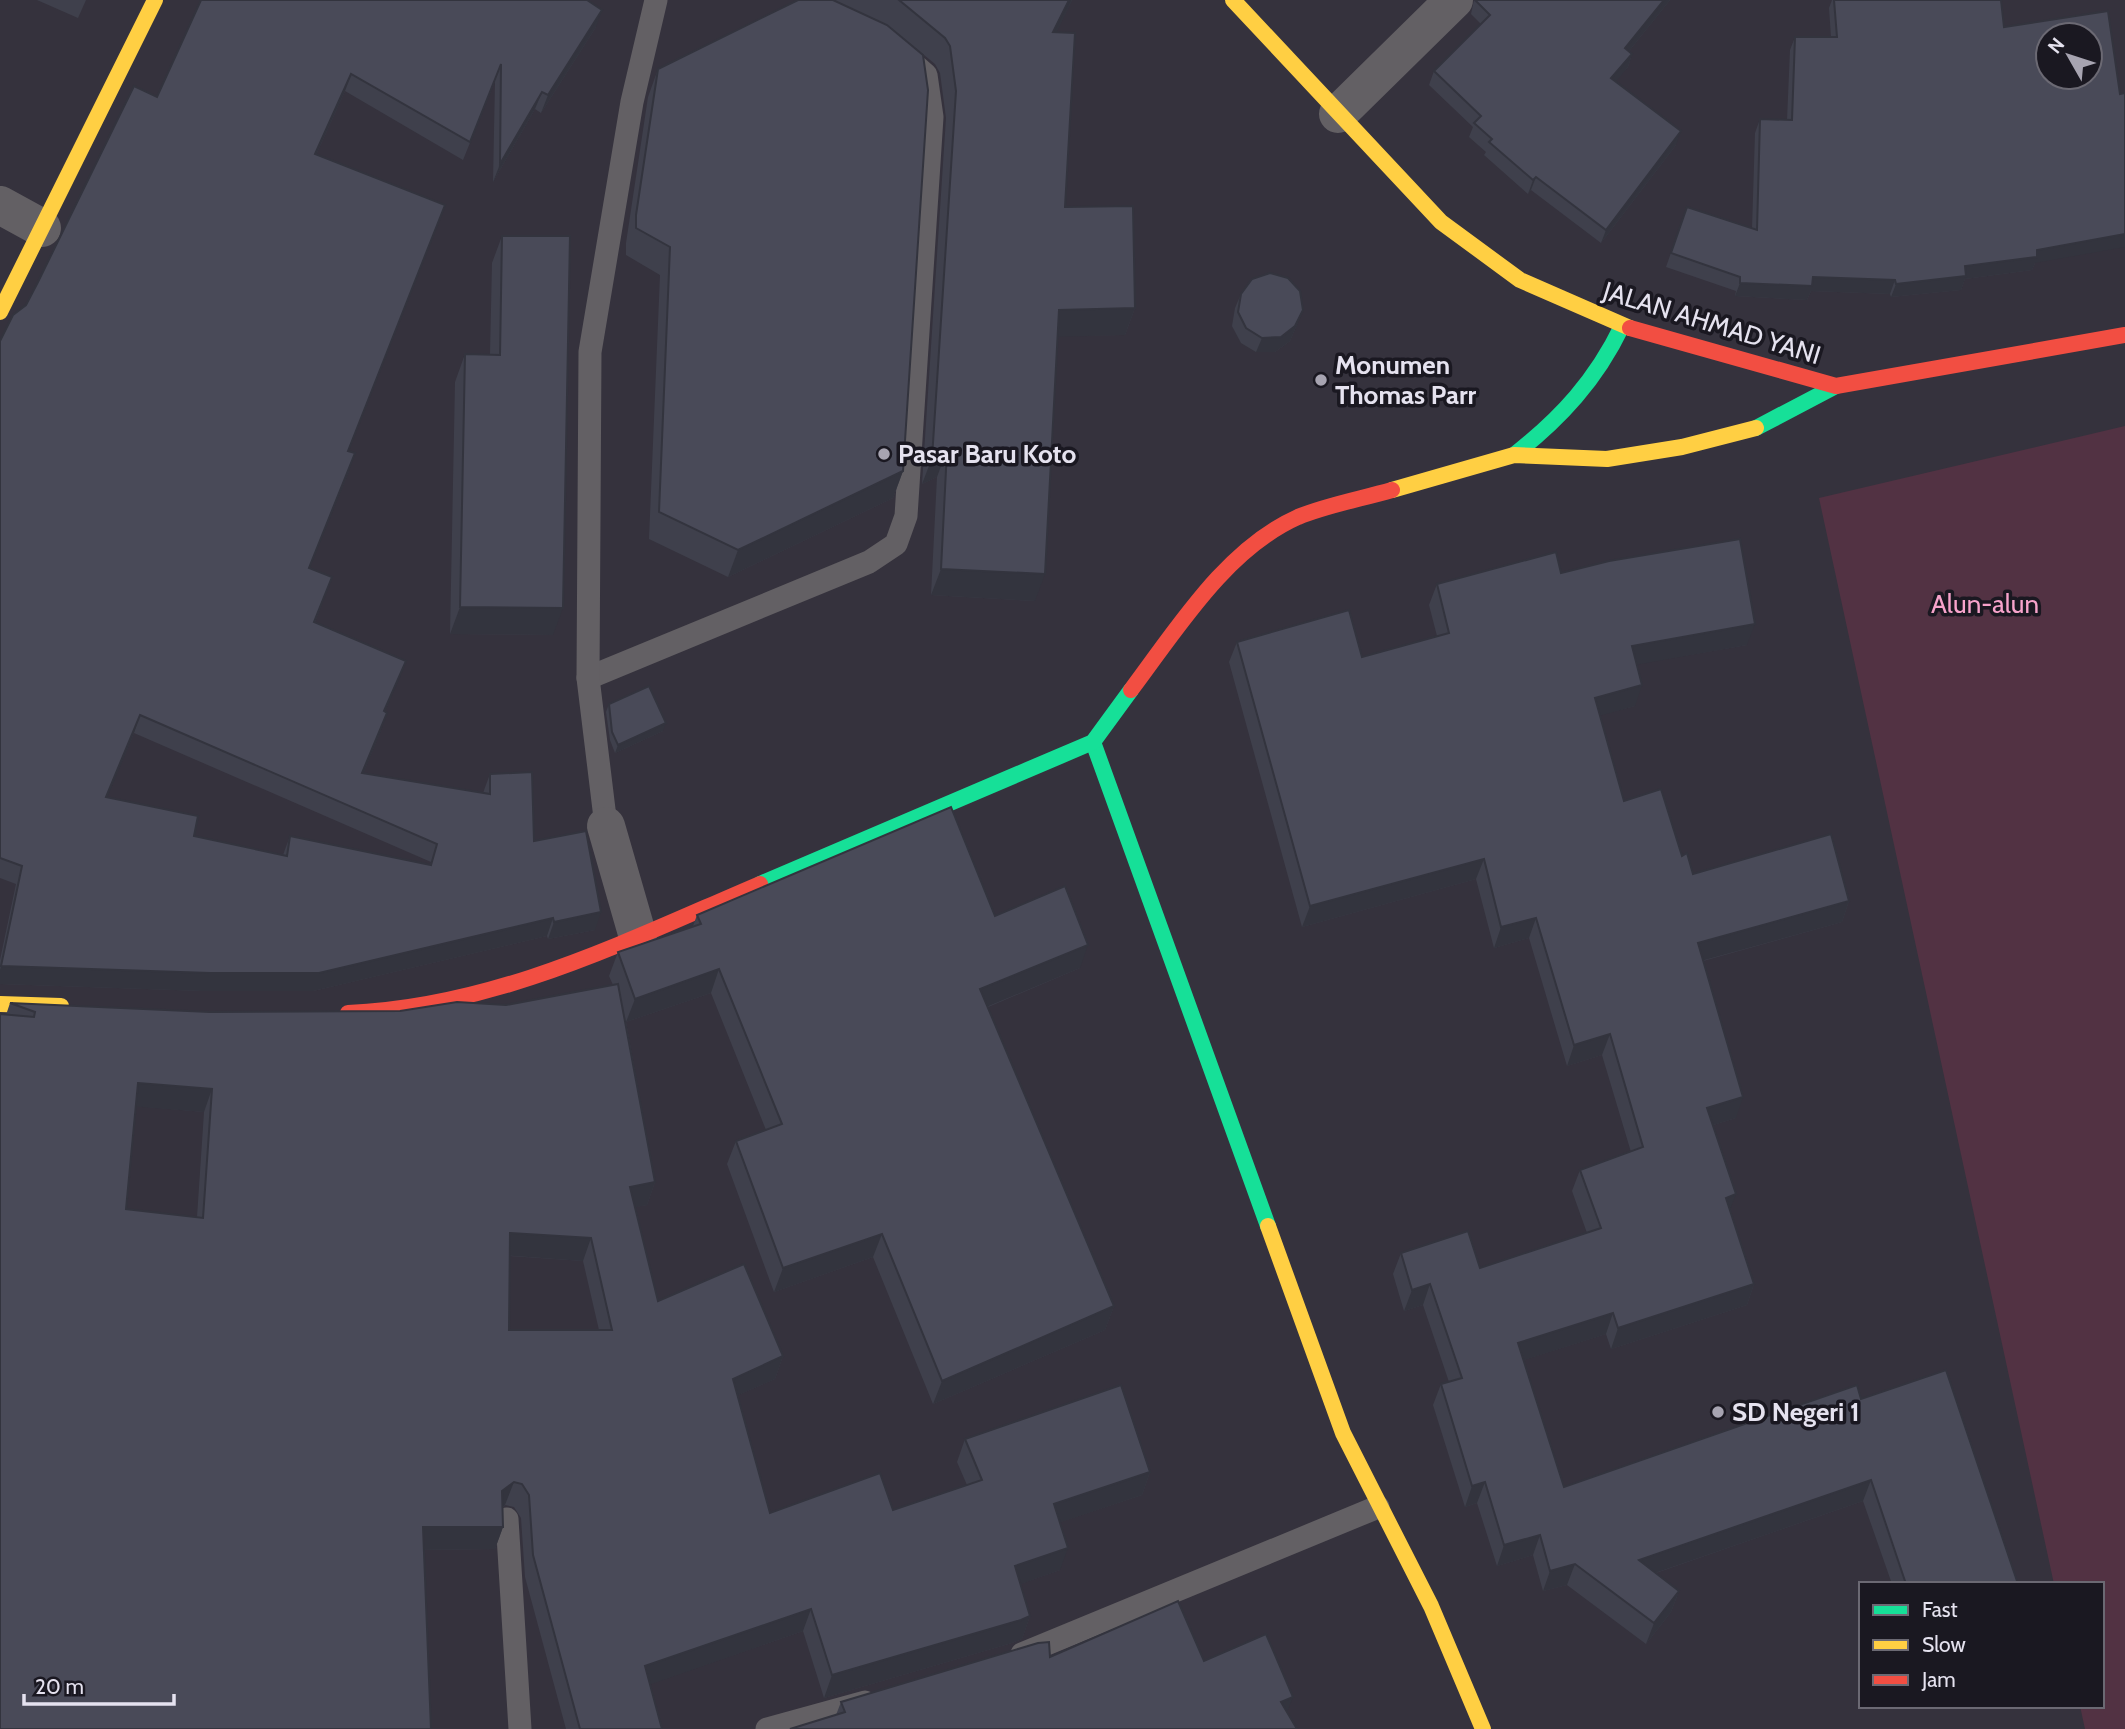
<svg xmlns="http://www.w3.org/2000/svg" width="2125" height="1729" font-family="Cabin,sans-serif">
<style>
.green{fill:#523243}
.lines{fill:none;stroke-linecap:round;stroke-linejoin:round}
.lane{stroke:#636064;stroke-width:23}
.street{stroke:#636064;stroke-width:38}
.fast{stroke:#16e098;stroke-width:16}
.slow{stroke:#ffcf43;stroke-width:16}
.jam{stroke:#f24e42;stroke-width:16}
.wall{fill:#3f404c;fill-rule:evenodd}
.shaded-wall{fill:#33343e}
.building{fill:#494a58;stroke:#33343e;stroke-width:2;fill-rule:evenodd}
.poi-dot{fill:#a7a4b1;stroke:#1a1821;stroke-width:2.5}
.labels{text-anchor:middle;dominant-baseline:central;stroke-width:7;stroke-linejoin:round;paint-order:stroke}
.street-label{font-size:26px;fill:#e5e2ef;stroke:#1a1821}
.poi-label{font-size:26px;font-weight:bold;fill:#e5e2ef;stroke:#1a1821;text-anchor:start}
.park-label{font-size:26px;fill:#f7a3cb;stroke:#1a1821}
</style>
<rect width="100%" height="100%" fill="#35323d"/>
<polygon class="green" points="2125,426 2125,1729 2085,1729 2080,1706 2102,1706 2102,1584 2054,1584 1819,498"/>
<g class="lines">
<g class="lane">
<polyline points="588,678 869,562 896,544 906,516 932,117 926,75 902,54"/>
<polyline points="606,826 588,678 590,352 632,102 656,0"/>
<polyline points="507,1519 520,1729"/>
<polyline points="1022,1654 1378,1507"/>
<polyline points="767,1729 865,1702"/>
</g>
<g class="street">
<polyline points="1338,114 1454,0"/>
<polyline points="0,205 42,228"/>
<polyline points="606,826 638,937"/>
</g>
<g class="fast">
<polyline points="1756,428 1836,386"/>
<path d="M 1514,455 C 1561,418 1596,380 1622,326"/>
<polyline points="1093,742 1268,1226"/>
<polyline points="760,884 1093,742 1131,690"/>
</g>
<g class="slow">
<polyline points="1233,0 1441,222 1520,280 1630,328"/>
<polyline points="0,312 155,0"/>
<polyline points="1392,490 1514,455 1607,459 1682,447 1756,428"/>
<polyline points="0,1004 61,1006"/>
<polyline points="1268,1226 1343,1433 1431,1606 1483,1729"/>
</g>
<g class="jam">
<polyline points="1630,328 1836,386 2125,335"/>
<path d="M 1131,690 C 1177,629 1226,549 1298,517 C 1327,505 1361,499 1392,490"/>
<path d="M 348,1013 C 496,1007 626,941 760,884"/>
</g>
</g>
<g class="wall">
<polygon points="37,0 86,0 78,18"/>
<polygon points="798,0 1072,0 1056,32 1065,207 1135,308 1125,335 1058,336 1035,601 931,595 937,477 922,484 946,118 940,73 935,64 890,27 903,471 893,498 728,577 649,539 660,275 626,255 626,243 648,97 658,69"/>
<polygon points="1474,0 1670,0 1629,51 1632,54 1628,67 1615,81 1676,145 1601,243 1531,190 1528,194 1484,155 1486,152 1469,137 1473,127 1429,85 1434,71 1481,24 1471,14"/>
<polygon points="1832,0 2001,0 2035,263 2032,270 1965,279 1961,290 1891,297 1890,294 1811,291 1807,300 1735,296 1736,291 1666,267 1687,207 1752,229 1755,133 1760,119 1787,120 1790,50 1795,37 1831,37 1829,8"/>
<path d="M 596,27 L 541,113 L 535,109 L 493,182 L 495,81 L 463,160 L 345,91 L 316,155 L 349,451 L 349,471 L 309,568 L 332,577 L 315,622 L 406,661 L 385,711 L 381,730 L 363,774 L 483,793 L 490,774 L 595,930 L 548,939 L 547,936 L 313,991 L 203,991 L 0,984 L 0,960 L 16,884 L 0,878 L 0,341 L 26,305 L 157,97 ZM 134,733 L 431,862 L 430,865 L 290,836 L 283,855 L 194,836 L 107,797 Z"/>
<polygon points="502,236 553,635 450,634 455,382 465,354 490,354 492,263"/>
<polygon points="1241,294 1303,310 1290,341 1275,352 1256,352 1241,343 1232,326 1235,308"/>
<polygon points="1561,573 1747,645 1637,664 1635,706 1600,715 1624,801 1682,856 1693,874 1849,901 1842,922 1703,961 1736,1118 1713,1125 1730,1210 1754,1284 1747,1305 1611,1349 1606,1334 1523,1360 1564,1487 1861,1399 2018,1584 1892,1584 1863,1501 1656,1573 1679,1591 1671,1612 1646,1644 1567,1585 1543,1591 1533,1555 1497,1566 1477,1503 1465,1507 1433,1405 1441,1384 1449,1382 1423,1305 1404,1311 1393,1274 1401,1253 1480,1268 1587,1233 1572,1191 1580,1170 1631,1152 1602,1055 1567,1066 1529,938 1494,948 1476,879 1302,927 1229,662 1237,642 1362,657 1437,636 1429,605 1437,584"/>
<polygon points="609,704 663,731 615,753 610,740 606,712"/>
<path d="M 697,915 L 995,916 L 1080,968 L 988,1007 L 1114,1306 L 1105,1330 L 933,1404 L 873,1257 L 774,1292 L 727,1164 L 736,1141 L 766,1130 L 711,993 L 626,1022 L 655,1182 L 647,1205 L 635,1207 L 658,1301 L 783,1356 L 775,1379 L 738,1395 L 770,1513 L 893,1510 L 967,1485 L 957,1462 L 965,1439 L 1150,1472 L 1142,1495 L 1060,1522 L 1060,1570 L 1020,1584 L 1030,1616 L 1022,1639 L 1012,1643 L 824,1698 L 803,1631 L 650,1684 L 662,1729 L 566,1729 L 525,1577 L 521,1518 L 514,1507 L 505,1505 L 503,1507 L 503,1527 L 495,1549 L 424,1550 L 431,1729 L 6,1015 L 10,1003 L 210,1012 L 400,1011 L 506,1005 L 613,985 L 609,976 L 618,952 L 693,926 ZM 136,1106 L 204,1112 L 197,1217 L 126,1209 ZM 510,1256 L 583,1261 L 599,1330 L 509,1330 Z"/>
<polygon points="1050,1657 1204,1661 1287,1712 836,1715 841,1702"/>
</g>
<g class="shaded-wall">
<polygon points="1069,0 1072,0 1044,59 1053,32"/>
<polygon points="1664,0 1670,0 1621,61 1625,48"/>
<polygon points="602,10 596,27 541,113 548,95"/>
<polygon points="1632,54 1628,67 1607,92 1611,78"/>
<polygon points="351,74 345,91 308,172 315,154"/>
<polygon points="542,92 535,109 493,182 500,164"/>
<polygon points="1681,131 1676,145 1601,243 1606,230"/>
<polygon points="1536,177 1531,190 1528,194 1533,180"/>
<polygon points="2125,234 2125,247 2035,263 2032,270 1965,279 1961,290 1891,297 1896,284 1965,266 2037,250"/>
<polygon points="1813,277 1895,280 1890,294 1811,291 1807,300 1735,296 1740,283"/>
<polygon points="1135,308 1125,335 1050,337 1059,310"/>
<polygon points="1303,310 1290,341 1275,352 1256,352 1262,338"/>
<polygon points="947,450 937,477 922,484 932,458"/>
<polygon points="355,453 349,471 302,586 309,568"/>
<polygon points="903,471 893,498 728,577 738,550"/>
<polygon points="941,569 1045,574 1035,601 931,595"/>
<polygon points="460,607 563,608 553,635 450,634"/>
<polygon points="1755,624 1747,645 1624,667 1632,646"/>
<polygon points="406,661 399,679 377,728 384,711"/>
<polygon points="1642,685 1635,706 1588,719 1595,698"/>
<polygon points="387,713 381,730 356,791 362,773"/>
<polygon points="140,715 134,733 100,815 106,797"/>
<polygon points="666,723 663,731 615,753 618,745"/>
<polygon points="1484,859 1476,879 1302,927 1310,906"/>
<polygon points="1849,901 1842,922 1690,964 1698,943"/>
<polygon points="601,912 595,930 548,939 554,922"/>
<polygon points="553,918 547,936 313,991 203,991 0,984 0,970 1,966"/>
<polygon points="1536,918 1529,938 1494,948 1501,927"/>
<polygon points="1088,945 1080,968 972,1013 980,989"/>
<polygon points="719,969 711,993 626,1022 635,999"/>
<polygon points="1610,1034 1602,1055 1567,1066 1574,1045"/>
<polygon points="138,1083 212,1089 204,1112 130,1106"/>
<polygon points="1743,1097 1736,1118 1700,1129 1707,1108"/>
<polygon points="655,1182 647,1205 622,1210 630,1187"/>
<polygon points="1736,1194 1728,1215 1726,1198"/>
<polygon points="510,1233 591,1238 583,1261 502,1255"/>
<polygon points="882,1234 873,1257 774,1292 783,1268"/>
<polygon points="1430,1284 1423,1305 1404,1311 1412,1290"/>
<polygon points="1754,1284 1747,1305 1611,1349 1618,1328"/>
<polygon points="1114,1306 1105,1330 933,1404 942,1381"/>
<polygon points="1613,1313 1606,1334 1511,1364 1518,1343"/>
<polygon points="783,1356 775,1379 725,1401 733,1379"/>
<polygon points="1150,1472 1142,1495 1046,1527 1054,1504"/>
<polygon points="1871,1480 1863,1501 1632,1581 1639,1560"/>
<polygon points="514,1482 505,1505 494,1513 502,1491"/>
<polygon points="1485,1482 1477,1503 1465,1507 1472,1486"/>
<polygon points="423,1527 503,1527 495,1549 415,1550"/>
<polygon points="1540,1535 1533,1555 1497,1566 1504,1545"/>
<polygon points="1068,1548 1060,1570 1007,1589 1015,1566"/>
<polygon points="1575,1564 1567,1585 1543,1591 1550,1571"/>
<polygon points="1679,1591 1671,1612 1646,1644 1654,1623"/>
<polygon points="811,1609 803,1631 637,1689 645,1666"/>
<polygon points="1030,1616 1022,1639 1012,1643 824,1698 832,1675"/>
<polygon points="1293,1697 1284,1720 1281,1702"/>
</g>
<g class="building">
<path d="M 201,0 L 587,0 L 602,10 L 548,95 L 542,92 L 500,164 L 501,64 L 470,142 L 351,74 L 315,154 L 445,205 L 348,451 L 355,453 L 309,568 L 332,577 L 314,622 L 406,661 L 384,711 L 387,713 L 362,773 L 490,794 L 490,774 L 532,772 L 534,841 L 586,831 L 601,912 L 554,922 L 553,918 L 319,973 L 210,973 L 1,966 L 22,866 L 0,858 L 0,341 L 13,315 L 26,305 L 38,282 L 134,86 L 157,97 ZM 140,715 L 437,844 L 431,865 L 290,836 L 287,856 L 194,836 L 198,816 L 106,797 Z"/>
<polygon points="798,0 833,0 887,25 923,55 928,90 903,471 738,550 659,512 670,247 636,228 636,215 658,69"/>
<polygon points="899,0 1069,0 1053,32 1075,33 1065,207 1133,206 1135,308 1059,310 1045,574 941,569 947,450 932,458 956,91 950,46 945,38"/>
<polygon points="1475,0 1664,0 1625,48 1632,54 1611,78 1681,131 1606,230 1536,177 1533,180 1489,142 1492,139 1474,123 1481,116 1434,71 1490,15"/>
<path d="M 1834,0 L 2001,0 L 2004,27 L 2108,11 L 2120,94 L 2125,93 L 2125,234 L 2037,250 L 2037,257 L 1965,266 L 1966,276 L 1896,284 L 1895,280 L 1813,277 L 1812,286 L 1740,283 L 1740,277 L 1671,253 L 1687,207 L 1757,230 L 1760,119 L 1792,120 L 1795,37 L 1837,37 ZM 2048,35 L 2090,35 L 2090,77 L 2048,77 Z"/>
<polygon points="502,236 570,236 563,608 460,607 465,354 500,355"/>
<polygon points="1270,273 1288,278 1300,291 1303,310 1295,326 1281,337 1262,338 1246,328 1238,312 1241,294 1252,279"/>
<polygon points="1740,539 1755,624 1632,646 1642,685 1595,698 1624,801 1661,789 1682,856 1687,853 1693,874 1831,834 1849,901 1698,943 1743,1097 1707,1108 1736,1194 1726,1198 1754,1284 1618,1328 1613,1313 1518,1343 1564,1487 1857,1385 1861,1399 1946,1370 2018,1584 1906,1584 1871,1480 1639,1560 1679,1591 1654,1623 1575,1564 1550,1571 1540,1535 1504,1545 1485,1482 1472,1486 1441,1384 1462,1378 1430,1284 1412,1290 1401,1253 1468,1231 1480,1268 1601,1228 1580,1170 1643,1147 1610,1034 1574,1045 1536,918 1501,927 1484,859 1310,906 1237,642 1349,610 1362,657 1449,633 1437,584 1556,552 1561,573 1609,561"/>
<polygon points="649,686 666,723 618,745 612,732 609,704"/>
<polygon points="951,807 995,916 1065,886 1088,945 980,989 1114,1306 942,1381 882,1234 783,1268 736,1141 782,1124 719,969 635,999 618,952 701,924 697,915"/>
<path d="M 618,984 L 655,1182 L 630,1187 L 658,1301 L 744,1264 L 783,1356 L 733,1379 L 770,1513 L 880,1473 L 893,1510 L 982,1480 L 965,1439 L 1121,1385 L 1150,1472 L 1054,1504 L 1068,1548 L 1015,1566 L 1030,1616 L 1021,1620 L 832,1675 L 811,1609 L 645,1666 L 662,1729 L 580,1729 L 533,1555 L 529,1495 L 522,1484 L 514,1482 L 502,1491 L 503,1527 L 423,1527 L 431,1729 L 0,1729 L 0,1014 L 34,1017 L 35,1012 L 10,1003 L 210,1012 L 400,1011 L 457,1002 L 506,1005 ZM 138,1083 L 212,1089 L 203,1218 L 126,1209 ZM 510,1233 L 591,1238 L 612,1330 L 509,1330 Z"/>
<polygon points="1178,1601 1204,1661 1266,1634 1293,1697 1281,1702 1297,1729 790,1729 845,1712 841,1702 1038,1643 1049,1642 1050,1657"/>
</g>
<g class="poi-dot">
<circle cx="1321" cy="380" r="7"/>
<circle cx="884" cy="454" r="7"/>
<circle cx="1718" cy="1412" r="7"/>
</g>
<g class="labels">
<g class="street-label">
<text transform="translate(1712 323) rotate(17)">JALAN AHMAD YANI</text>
</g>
<g class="poi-label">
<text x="1335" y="365">Monumen<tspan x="1335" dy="30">Thomas Parr</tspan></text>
<text x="898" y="454">Pasar Baru Koto</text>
<text x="1732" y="1412">SD Negeri 1</text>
</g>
<g class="park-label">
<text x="1985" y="604">Alun-alun</text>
</g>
</g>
<rect x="1859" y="1582" width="245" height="126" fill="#1a1821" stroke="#6b6973" stroke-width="2"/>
<rect x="1873" y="1605" width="35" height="10" fill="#16e098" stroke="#6b6973" stroke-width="2"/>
<text x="1922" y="1617" font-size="21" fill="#e5e2ef">Fast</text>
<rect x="1873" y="1640" width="35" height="10" fill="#ffcf43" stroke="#6b6973" stroke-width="2"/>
<text x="1922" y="1652" font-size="21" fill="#e5e2ef">Slow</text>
<rect x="1873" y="1675" width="35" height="10" fill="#f24e42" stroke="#6b6973" stroke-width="2"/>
<text x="1922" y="1687" font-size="21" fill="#e5e2ef">Jam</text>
<g transform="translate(2069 56) rotate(309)"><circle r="33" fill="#1a1821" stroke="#6b6973" stroke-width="2"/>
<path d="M0-5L12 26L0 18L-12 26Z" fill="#a7a4b1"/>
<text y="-10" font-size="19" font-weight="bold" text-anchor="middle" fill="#e5e2ef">N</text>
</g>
<path d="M24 1694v10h150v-10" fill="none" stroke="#e5e2ef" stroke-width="3.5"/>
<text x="35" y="1694" font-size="21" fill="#e5e2ef" stroke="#1a1821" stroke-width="5" paint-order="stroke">20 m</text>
</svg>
